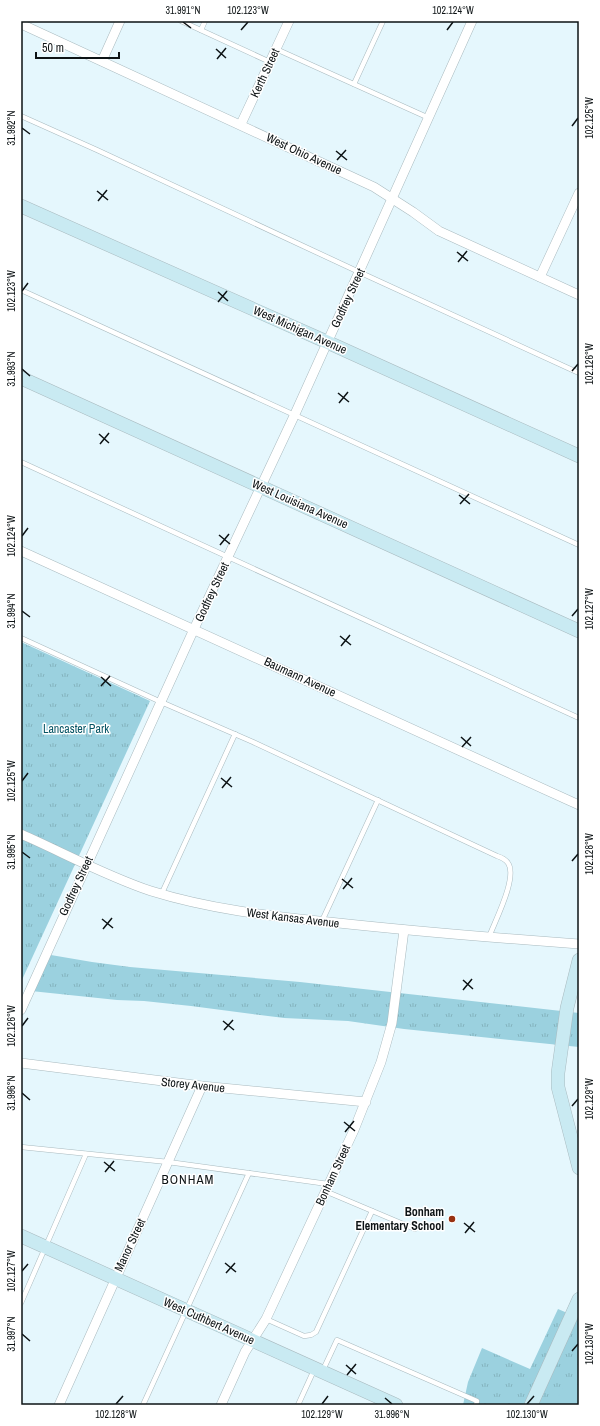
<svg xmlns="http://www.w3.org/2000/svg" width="600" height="1426" font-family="'Archivo Narrow',sans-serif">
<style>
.grass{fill:url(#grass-tufts)}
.pitch{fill:#9bd1df}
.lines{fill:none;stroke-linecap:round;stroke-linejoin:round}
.lane-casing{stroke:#a9babf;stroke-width:5.5}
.street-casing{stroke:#a9babf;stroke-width:10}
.secondary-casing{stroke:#a9babf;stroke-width:14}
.lane{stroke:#fff;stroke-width:4.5}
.street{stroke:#fff;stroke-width:9}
.secondary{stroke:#c9eaf2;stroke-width:13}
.ticks{fill:none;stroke:#0d1315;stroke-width:1.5}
.poi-dot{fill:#983111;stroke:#fff;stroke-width:1.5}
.labels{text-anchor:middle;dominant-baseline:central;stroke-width:3;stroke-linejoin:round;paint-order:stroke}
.street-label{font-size:12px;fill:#0d1315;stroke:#fff}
.park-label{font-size:12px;fill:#065464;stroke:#fff}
.poi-label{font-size:12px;font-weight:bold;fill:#0d1315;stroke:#fff;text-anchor:end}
.neighbourhood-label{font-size:13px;letter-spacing:1px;fill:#0d1315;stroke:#fff}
.neatline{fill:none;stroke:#0d1315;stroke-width:1.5}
.ticks-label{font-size:10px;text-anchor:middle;fill:#0d1315}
</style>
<defs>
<pattern id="grass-tufts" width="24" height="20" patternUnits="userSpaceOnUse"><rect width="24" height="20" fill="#9bd1df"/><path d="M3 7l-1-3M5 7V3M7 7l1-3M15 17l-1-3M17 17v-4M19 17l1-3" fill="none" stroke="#84b3be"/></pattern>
</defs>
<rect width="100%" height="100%" fill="#e5f7fd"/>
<g class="grass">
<polygon points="21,642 150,701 21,982"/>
<polygon points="45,954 92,962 130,967 300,982 579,1013 579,1047 404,1029 348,1021 284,1018 191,1006 144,1001 117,1000 31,991"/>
<polygon points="558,1309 579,1318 579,1405 463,1405 468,1382 482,1348 530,1369"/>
</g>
<polygon class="pitch" points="563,1386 579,1394 579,1405 555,1405"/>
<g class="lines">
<defs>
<g id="lane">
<polyline points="181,21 270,62"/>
<polyline points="201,30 205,21"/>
<polyline points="276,49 429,118"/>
<polyline points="354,84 383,21"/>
<polyline points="21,116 97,150 359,272 579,373"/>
<polyline points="21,290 579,545"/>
<polyline points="21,462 579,718"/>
<path d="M 21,638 L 161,702 L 253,742 L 497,856 C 500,857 506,860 508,863 C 518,877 495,921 489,937"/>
<polyline points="162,893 235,734"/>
<polyline points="322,921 378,800"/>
<polyline points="21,1147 168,1162 328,1184"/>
<polyline points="325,1191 415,1229"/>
<polyline points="21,1303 86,1154"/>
<polyline points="266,1319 304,1336 311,1335 316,1332 372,1211"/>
<polyline points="323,1370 337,1340 477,1401 476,1405"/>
<polyline points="143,1405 249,1173"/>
<polyline points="298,1405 314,1370"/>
</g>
<g id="street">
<polyline points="21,24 374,187 413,212 439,231 579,295"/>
<polyline points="102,61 120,21"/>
<polyline points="241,124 289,21"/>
<polyline points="540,277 579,193"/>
<polyline points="21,551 579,805"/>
<path d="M 21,834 C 64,853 106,876 151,891 C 209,909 269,916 329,922 C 412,931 496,938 579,944"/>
<polyline points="21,1010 194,629 295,414 472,21"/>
<polyline points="21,1063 202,1086 366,1102"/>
<polyline points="59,1405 202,1086"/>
<polyline points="221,1405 245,1352 266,1319 354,1130 381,1062 392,1023 404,930"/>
</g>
<g id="secondary">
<polyline points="21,206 327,342 579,456"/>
<polyline points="21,378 579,631"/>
<polyline points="579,960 567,1008 558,1073 558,1087 579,1168"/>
<polyline points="21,1236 396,1405"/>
<polyline points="531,1405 579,1299"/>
</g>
</defs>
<use href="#lane" class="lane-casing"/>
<use href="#street" class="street-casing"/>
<use href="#secondary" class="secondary-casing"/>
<use href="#lane" class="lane"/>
<use href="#street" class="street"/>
<use href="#secondary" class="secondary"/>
</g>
<path class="ticks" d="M 183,22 L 191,28M 241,30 L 248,22M 447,30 L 453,22M 216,49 L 226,58M 217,59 L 226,48M 572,126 L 578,118M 22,128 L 30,134M 336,151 L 347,160M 337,160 L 346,150M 97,191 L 108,200M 98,201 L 107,190M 457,252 L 468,261M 458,262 L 467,251M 22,291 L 28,283M 218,292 L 228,301M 218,302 L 227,291M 22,369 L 30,376M 572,371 L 578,364M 338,393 L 349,402M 339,403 L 348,392M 99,434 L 109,443M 100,444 L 109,433M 459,495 L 470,504M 460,504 L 469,494M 219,535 L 230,544M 22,536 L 28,528M 220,545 L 229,534M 22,611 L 30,617M 572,616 L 578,609M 340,636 L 351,645M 341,646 L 350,635M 101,677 L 111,686M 101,686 L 110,676M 461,737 L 471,746M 462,747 L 471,737M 221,778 L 232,787M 22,781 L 28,773M 222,788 L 231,777M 22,852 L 30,858M 572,861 L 578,854M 342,879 L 353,888M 343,889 L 352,878M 102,919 L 113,928M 103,929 L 112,918M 463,980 L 473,989M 463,990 L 472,979M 223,1021 L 234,1030M 22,1026 L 28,1018M 224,1030 L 233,1020M 22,1093 L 30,1100M 572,1106 L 578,1099M 344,1122 L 355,1131M 345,1132 L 354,1121M 104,1162 L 115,1171M 105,1172 L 114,1161M 464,1223 L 475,1232M 465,1233 L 474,1222M 225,1263 L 236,1272M 22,1271 L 28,1264M 226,1273 L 235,1263M 22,1334 L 30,1341M 572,1351 L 578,1344M 346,1365 L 356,1374M 347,1375 L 356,1364M 385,1398 L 392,1404M 116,1404 L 123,1396M 322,1404 L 328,1396M 527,1404 L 534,1396"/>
<circle class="poi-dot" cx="452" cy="1219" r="4"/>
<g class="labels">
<g class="street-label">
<text transform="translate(265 73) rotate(-65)">Kerth Street</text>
<text transform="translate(304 154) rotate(25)">West Ohio Avenue</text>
<text transform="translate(348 298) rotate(-65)">Godfrey Street</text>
<text transform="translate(300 330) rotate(24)">West Michigan Avenue</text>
<text transform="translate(300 504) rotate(24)">West Louisiana Avenue</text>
<text transform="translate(212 592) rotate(-65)">Godfrey Street</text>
<text transform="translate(300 677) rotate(25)">Baumann Avenue</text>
<text transform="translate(76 886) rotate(-65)">Godfrey Street</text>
<text transform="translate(293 918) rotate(7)">West Kansas Avenue</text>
<text transform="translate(193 1085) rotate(6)">Storey Avenue</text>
<text transform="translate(333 1175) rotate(-65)">Bonham Street</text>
<text transform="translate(130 1245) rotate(-65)">Manor Street</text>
<text transform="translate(209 1321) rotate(24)">West Cuthbert Avenue</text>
</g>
<g class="park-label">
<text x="76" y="729">Lancaster Park</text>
</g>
<g class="poi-label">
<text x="444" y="1212">Bonham<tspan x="444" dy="14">Elementary School</tspan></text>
</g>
<g class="neighbourhood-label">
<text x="188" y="1179">BONHAM</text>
</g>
</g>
<rect width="600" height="1426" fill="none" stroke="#ffffff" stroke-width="44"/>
<path d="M36 52v6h83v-6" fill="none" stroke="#0d1315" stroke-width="2"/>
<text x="42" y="52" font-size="12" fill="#0d1315" stroke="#ffffff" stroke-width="3" paint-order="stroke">50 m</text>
<rect x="22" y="22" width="556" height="1382" class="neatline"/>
<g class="ticks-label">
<text x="183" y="14">31.991°N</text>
<text x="248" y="14">102.123°W</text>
<text x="453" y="14">102.124°W</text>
<text transform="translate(589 118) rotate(-90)" y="4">102.125°W</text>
<text transform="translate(11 128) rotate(-90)" y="4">31.992°N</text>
<text transform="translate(11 291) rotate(-90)" y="4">102.123°W</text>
<text transform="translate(589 364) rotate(-90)" y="4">102.126°W</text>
<text transform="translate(11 369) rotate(-90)" y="4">31.993°N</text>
<text transform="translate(11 536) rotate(-90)" y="4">102.124°W</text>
<text transform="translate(589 609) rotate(-90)" y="4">102.127°W</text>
<text transform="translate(11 611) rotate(-90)" y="4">31.994°N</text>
<text transform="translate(11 781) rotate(-90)" y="4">102.125°W</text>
<text transform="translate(11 852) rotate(-90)" y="4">31.995°N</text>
<text transform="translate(589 854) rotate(-90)" y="4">102.128°W</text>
<text transform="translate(11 1026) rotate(-90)" y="4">102.126°W</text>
<text transform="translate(11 1093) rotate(-90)" y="4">31.996°N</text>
<text transform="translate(589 1099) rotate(-90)" y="4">102.129°W</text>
<text transform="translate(11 1271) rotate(-90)" y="4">102.127°W</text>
<text transform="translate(11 1334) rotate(-90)" y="4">31.997°N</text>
<text transform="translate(589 1344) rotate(-90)" y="4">102.130°W</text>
<text x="116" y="1418">102.128°W</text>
<text x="322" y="1418">102.129°W</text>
<text x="392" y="1418">31.996°N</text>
<text x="527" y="1418">102.130°W</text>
</g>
</svg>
